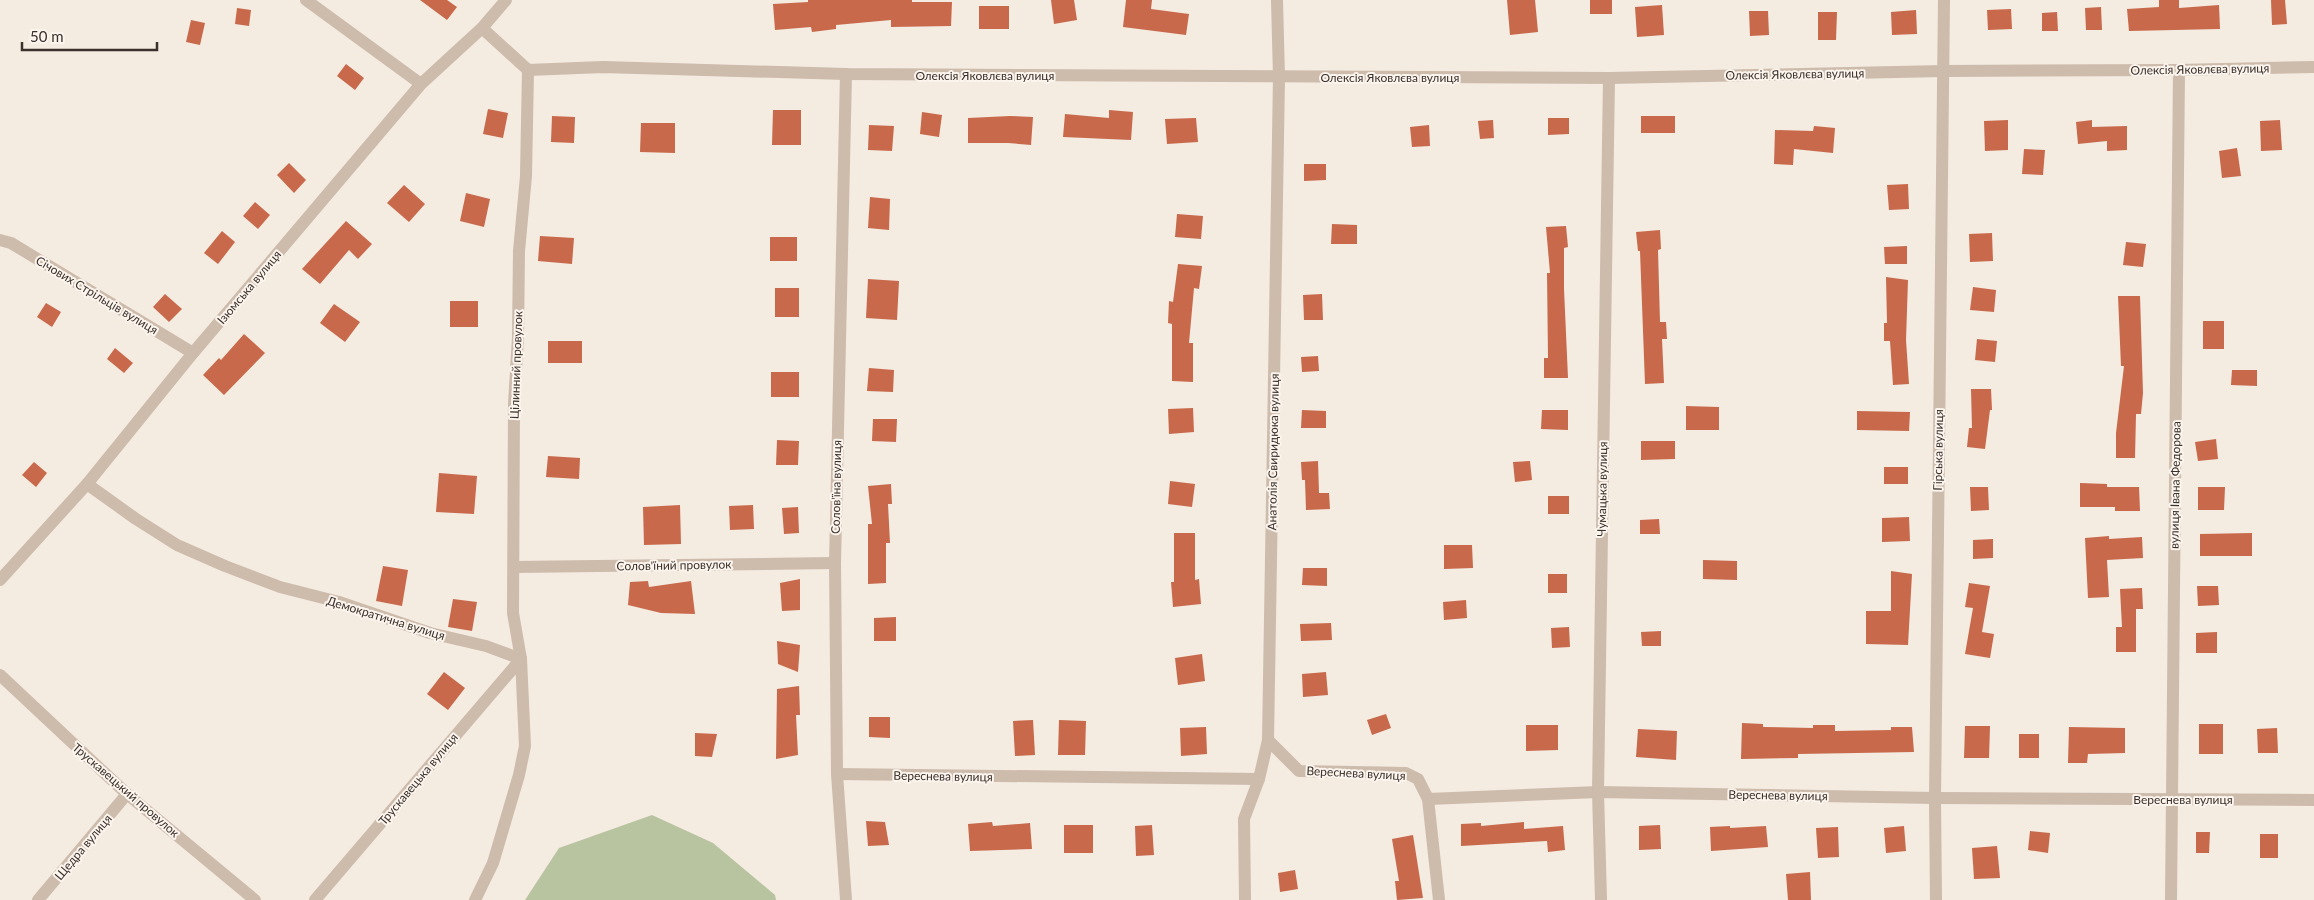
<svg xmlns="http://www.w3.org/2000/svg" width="2314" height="900" font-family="Lato,sans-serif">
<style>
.green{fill:#b8c4a0}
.building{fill:#c8694b}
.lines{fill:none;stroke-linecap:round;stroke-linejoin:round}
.minor{stroke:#cdbbac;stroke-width:12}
.labels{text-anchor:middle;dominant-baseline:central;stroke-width:4;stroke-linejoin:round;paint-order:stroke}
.street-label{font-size:12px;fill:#3b302b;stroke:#fbf5ee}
</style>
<rect width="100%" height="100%" fill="#f4ebe1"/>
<polygon class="green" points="652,815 713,843 775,895 776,900 525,900 559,848"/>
<g class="building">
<polygon points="420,0 447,0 457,7 447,20"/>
<polygon points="808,0 912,0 912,2 952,2 951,26 891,27 891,20 836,25 836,29 812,32 811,27 775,30 773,4 808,2"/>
<polygon points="1051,0 1074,0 1077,20 1054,24"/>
<polygon points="1126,0 1152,0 1151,9 1189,14 1186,35 1123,27"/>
<polygon points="1507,0 1535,0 1538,32 1510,35"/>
<rect x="1590" y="0" width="22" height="14"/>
<polygon points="2159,0 2179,0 2179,8 2219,5 2220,29 2129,31 2127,9 2159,7"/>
<polygon points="2271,0 2285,0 2287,24 2272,25"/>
<polygon points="1662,5 1664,35 1637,37 1635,7"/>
<rect x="979" y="6" width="30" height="23"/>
<polygon points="2101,7 2102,30 2086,30 2085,8"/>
<polygon points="237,8 251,10 249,26 235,24"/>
<polygon points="2011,9 2012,29 1988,30 1987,10"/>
<polygon points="1916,10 1917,34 1892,35 1891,12"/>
<polygon points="1749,11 1768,11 1769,35 1750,36"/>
<polygon points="1818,12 1837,12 1836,40 1818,40"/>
<polygon points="2057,12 2058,31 2042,31 2042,13"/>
<polygon points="191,20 205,23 200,45 186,42"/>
<polygon points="346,64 364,78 355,90 337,76"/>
<polygon points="488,109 508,113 503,138 483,134"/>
<polygon points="773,110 801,110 801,145 772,145"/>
<polygon points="1109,110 1133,112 1131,140 1063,137 1065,114 1109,118"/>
<polygon points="922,112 942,115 939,137 920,134"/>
<polygon points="552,116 575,117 574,143 551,142"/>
<polygon points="1010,116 1033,117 1031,145 1008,143 968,143 968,118"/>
<rect x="1641" y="116" width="34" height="17"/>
<polygon points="1196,118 1198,142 1167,144 1165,119"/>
<polygon points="1548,118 1569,118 1569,134 1548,135"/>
<polygon points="1493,120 1494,138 1480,139 1478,121"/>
<polygon points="2008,120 2008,150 1985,151 1984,121"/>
<polygon points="2092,120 2092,127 2127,126 2127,150 2107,151 2107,141 2078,144 2076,122"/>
<polygon points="2280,120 2282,150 2261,151 2260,121"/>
<polygon points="641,123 675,123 675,153 640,152"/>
<polygon points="869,125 894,126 892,151 868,150"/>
<polygon points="1429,125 1430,146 1412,147 1410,127"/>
<polygon points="1814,126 1835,128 1833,153 1794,149 1793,165 1774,164 1775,130 1813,131"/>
<polygon points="2237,148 2241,176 2222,178 2219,151"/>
<polygon points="2024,149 2045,150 2043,175 2022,174"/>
<polygon points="289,163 306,180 294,193 277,175"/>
<polygon points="1304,164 1326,164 1326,180 1304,181"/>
<polygon points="1908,184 1909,209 1889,210 1887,185"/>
<polygon points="404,185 425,204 409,222 387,203"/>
<polygon points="466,193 490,199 484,227 460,221"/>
<polygon points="870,197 890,199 889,230 868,228"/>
<polygon points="255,202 270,215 258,229 243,216"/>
<polygon points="1177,214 1203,216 1201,239 1175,237"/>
<polygon points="346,221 372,244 358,259 349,250 320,284 302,269"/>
<polygon points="1332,224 1357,225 1357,244 1331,244"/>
<polygon points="1566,226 1568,247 1564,248 1564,289 1568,378 1544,378 1544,358 1548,358 1547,273 1550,273 1546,227"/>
<polygon points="1660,230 1661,249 1658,250 1660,322 1666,322 1667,339 1662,339 1664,383 1645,384 1640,251 1638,251 1636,232"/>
<polygon points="222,231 235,242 218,264 204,253"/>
<polygon points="1992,233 1993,261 1970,262 1969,234"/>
<polygon points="540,236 574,238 572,264 538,261"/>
<rect x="770" y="237" width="27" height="24"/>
<polygon points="2126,242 2146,244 2143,267 2123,265"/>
<polygon points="1907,246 1907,264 1885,264 1884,247"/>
<polygon points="1178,264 1202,266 1199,289 1194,288 1189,343 1193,343 1193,382 1172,381 1172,324 1168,323 1169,301 1173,302"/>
<polygon points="1886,277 1908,280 1906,340 1909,384 1893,385 1890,341 1884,341 1884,323 1887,323"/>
<polygon points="868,279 899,281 897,320 866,318"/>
<polygon points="1973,287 1996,290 1994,312 1970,310"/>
<rect x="775" y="288" width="24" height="29"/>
<polygon points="165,294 182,309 169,322 153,307"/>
<polygon points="1322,294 1323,320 1304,320 1303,295"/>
<polygon points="2118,296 2140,296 2143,393 2141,414 2136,414 2135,458 2116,458 2116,433 2124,366 2121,366"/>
<rect x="450" y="301" width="28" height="26"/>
<polygon points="46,303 61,312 52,327 37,317"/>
<polygon points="334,304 360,322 345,342 320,323"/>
<rect x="2203" y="321" width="21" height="28"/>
<polygon points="244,334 265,353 224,395 203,375 219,358 221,360"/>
<polygon points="1977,339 1997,341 1995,362 1975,360"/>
<rect x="548" y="341" width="34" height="22"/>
<polygon points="115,348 133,363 124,373 107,359"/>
<polygon points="1318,356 1319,371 1302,372 1301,357"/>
<polygon points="869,368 894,370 893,392 867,391"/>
<polygon points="2232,370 2257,370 2257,386 2231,385"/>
<rect x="771" y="372" width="28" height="25"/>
<polygon points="1971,389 1991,389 1992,410 1990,410 1985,449 1967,447 1969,428 1972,428"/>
<polygon points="1686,406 1719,407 1719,430 1686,430"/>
<polygon points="1193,408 1194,432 1169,434 1168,409"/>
<polygon points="1302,410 1326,411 1326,428 1301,428"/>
<polygon points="1542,410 1568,410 1568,430 1541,429"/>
<polygon points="1857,411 1910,412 1909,431 1857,430"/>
<polygon points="873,419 897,419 896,442 872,441"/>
<polygon points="2216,439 2218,459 2198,461 2195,442"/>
<polygon points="777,440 799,441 798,465 776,465"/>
<polygon points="1641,441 1675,441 1675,459 1641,460"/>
<polygon points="548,456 580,458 579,479 546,477"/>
<polygon points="1318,461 1319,493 1329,493 1330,509 1306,510 1305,480 1302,480 1301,462"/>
<polygon points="1530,461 1532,480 1515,482 1513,462"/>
<polygon points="34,462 47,473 36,487 22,475"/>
<rect x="1884" y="467" width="24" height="17"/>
<polygon points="439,473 477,476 474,514 436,512"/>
<polygon points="1170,481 1195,484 1192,507 1168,504"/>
<polygon points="2080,483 2107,484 2107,487 2139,487 2140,511 2115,511 2115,507 2080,507"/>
<polygon points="891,484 892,504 888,504 890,543 886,543 886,583 868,584 868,524 872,524 868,486"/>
<polygon points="1970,487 1988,487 1989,510 1971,511"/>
<polygon points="2198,487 2225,487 2224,510 2198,510"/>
<rect x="1548" y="496" width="21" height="18"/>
<polygon points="680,505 681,544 644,545 643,507"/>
<polygon points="753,505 754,529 730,530 729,506"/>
<polygon points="798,507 799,533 784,534 782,508"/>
<polygon points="1909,517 1910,541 1882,542 1882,518"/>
<polygon points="1659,519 1660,534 1640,534 1640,520"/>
<polygon points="1174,533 1195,533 1195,580 1199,579 1201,604 1173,607 1171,582 1174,582"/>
<polygon points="2252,533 2252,556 2200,556 2200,534"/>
<polygon points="2109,536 2109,539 2142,537 2143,558 2107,560 2109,597 2088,598 2085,538"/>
<polygon points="1993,539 1993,558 1973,559 1973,540"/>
<polygon points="1444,545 1472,545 1473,568 1444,569"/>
<polygon points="1703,560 1737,561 1737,580 1703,579"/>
<polygon points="383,566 408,570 402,606 376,601"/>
<polygon points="1303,568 1327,568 1327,586 1302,585"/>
<polygon points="1891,571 1912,574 1908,645 1866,644 1866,611 1891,611"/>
<rect x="1548" y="574" width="19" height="19"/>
<polygon points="800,579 800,610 782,611 780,583"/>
<polygon points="648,581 649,587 691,581 695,614 661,613 628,605 630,582"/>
<polygon points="1969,583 1990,586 1982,632 1994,634 1990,658 1965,654 1973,608 1965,607"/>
<polygon points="2197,586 2218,586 2219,605 2198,606"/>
<polygon points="2142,588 2143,609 2136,609 2136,652 2116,652 2116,627 2122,627 2120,589"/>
<polygon points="453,599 477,602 472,631 448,627"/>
<polygon points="1466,600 1467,618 1444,620 1443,602"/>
<polygon points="896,617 896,641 874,641 874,618"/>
<polygon points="1331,623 1332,640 1301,641 1300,624"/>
<polygon points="1569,627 1570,647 1552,648 1551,628"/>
<polygon points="1661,631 1661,646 1642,646 1641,632"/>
<polygon points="2217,632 2217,653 2196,653 2196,633"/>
<polygon points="777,641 800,645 798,672 778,664"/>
<polygon points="1202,654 1205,681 1178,685 1175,658"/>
<polygon points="444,672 465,688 448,710 427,694"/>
<polygon points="1326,672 1328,695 1303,697 1302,674"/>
<polygon points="799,686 800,715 796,715 798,755 776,759 777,689"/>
<polygon points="1386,714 1391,728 1372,735 1367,720"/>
<polygon points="869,717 890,717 890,738 869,737"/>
<polygon points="1033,720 1035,755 1015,756 1013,721"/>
<polygon points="1059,720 1086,721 1085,755 1058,755"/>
<polygon points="1742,723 1763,724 1763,727 1813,728 1813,725 1835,725 1835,731 1891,730 1891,727 1912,727 1914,752 1798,754 1798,758 1741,759"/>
<rect x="2199" y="724" width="24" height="30"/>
<polygon points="1526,725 1558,725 1558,750 1526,751"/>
<polygon points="1965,726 1990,726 1989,758 1964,758"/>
<polygon points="1206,727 1207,754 1181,756 1180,728"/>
<polygon points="2069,727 2125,728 2125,753 2088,754 2087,763 2068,763"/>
<polygon points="2277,728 2278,753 2258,753 2257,729"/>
<polygon points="1638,729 1677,731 1676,760 1636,757"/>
<polygon points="695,733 717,734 712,757 695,756"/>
<rect x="2019" y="734" width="20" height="24"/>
<polygon points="866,821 885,822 889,845 868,846"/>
<polygon points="992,822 993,826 1030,823 1032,849 970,851 968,824"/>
<polygon points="1524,822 1524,829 1563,826 1565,850 1548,852 1547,841 1461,846 1461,824 1481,823 1481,826"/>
<rect x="1064" y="825" width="29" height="28"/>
<polygon points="1152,825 1154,855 1136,856 1135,826"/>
<polygon points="1660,825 1661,849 1639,850 1639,826"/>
<polygon points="1730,826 1730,828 1766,826 1768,847 1711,851 1710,827"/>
<polygon points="1904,826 1906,851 1886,853 1884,828"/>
<polygon points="1838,827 1839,857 1818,858 1816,828"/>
<polygon points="2030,831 2050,833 2048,853 2028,850"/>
<polygon points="2196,832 2210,832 2209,853 2196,853"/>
<rect x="2260" y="834" width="18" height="24"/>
<polygon points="1413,835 1423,898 1397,900 1395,881 1399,881 1392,839"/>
<polygon points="1997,846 2000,878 1974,879 1972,848"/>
<polygon points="1295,870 1298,889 1280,892 1278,873"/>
<polygon points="1810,872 1811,900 1788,900 1786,874"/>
</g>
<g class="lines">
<g class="minor">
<polyline points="306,0 421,84"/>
<polyline points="482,28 528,70 603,67 846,74 1609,78 1943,71 2179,70 2314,67"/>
<polyline points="0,240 11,243 193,353"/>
<polyline points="87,484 136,519 177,545 225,566 280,587 339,602 430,633 486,646 521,659"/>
<polyline points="514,567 835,563"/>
<polyline points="0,580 87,484 193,353 421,84 482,28 506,0"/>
<polyline points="0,675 127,794 255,900"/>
<polyline points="1268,740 1299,771 1406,773 1418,779 1428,799 1598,792 1935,798 2314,800"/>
<polyline points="837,774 1259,779"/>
<polyline points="1428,799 1439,900"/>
<polyline points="38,900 127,794"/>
<polyline points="315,900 521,659"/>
<polyline points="475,900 493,863 519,775 525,746 521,659 513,613 514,404 518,337 519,251 526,176 528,70"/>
<polyline points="846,900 837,774 835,563 846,74"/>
<polyline points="1245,900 1244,819 1259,779 1268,740 1279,77 1277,0"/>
<polyline points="1601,900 1598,792 1609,78"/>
<polyline points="1936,900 1935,798 1944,0"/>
<polyline points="2171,900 2179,70"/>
</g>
</g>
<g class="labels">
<g class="street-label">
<text transform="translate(2200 69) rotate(-1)">Олексія Яковлєва вулиця</text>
<text transform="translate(1795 74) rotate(-1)">Олексія Яковлєва вулиця</text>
<text x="985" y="75">Олексія Яковлєва вулиця</text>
<text x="1390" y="77">Олексія Яковлєва вулиця</text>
<text transform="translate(249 287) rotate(-50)">Ізюмська вулиця</text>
<text transform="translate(97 295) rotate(31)">Січових Стрільців вулиця</text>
<text transform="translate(516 365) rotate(-88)">Цілинний провулок</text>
<text transform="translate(1938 450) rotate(-89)">Гірська вулиця</text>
<text transform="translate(1273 452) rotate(-89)">Анатолія Свиридюка вулиця</text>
<text transform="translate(2175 485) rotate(-89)">вулиця Івана Федорова</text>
<text transform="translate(836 487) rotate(-89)">Солов'їна вулиця</text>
<text transform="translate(1602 489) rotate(-89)">Чумацька вулиця</text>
<text transform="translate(674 565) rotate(-1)">Солов'їний провулок</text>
<text transform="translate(386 618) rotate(17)">Демократична вулиця</text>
<text transform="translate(1356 773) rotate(3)">Вереснева вулиця</text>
<text transform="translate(943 776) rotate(1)">Вереснева вулиця</text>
<text transform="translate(418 779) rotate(-50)">Трускавецька вулиця</text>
<text transform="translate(126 790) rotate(41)">Трускавецький провулок</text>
<text transform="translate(1778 795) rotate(1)">Вереснева вулиця</text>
<text x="2183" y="799">Вереснева вулиця</text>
<text transform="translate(83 847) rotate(-50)">Щедра вулиця</text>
</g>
</g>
<path d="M22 42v8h135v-8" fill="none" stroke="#3b302b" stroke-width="2.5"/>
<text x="30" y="42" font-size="15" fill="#3b302b" stroke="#fbf5ee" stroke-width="4" paint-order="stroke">50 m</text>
</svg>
